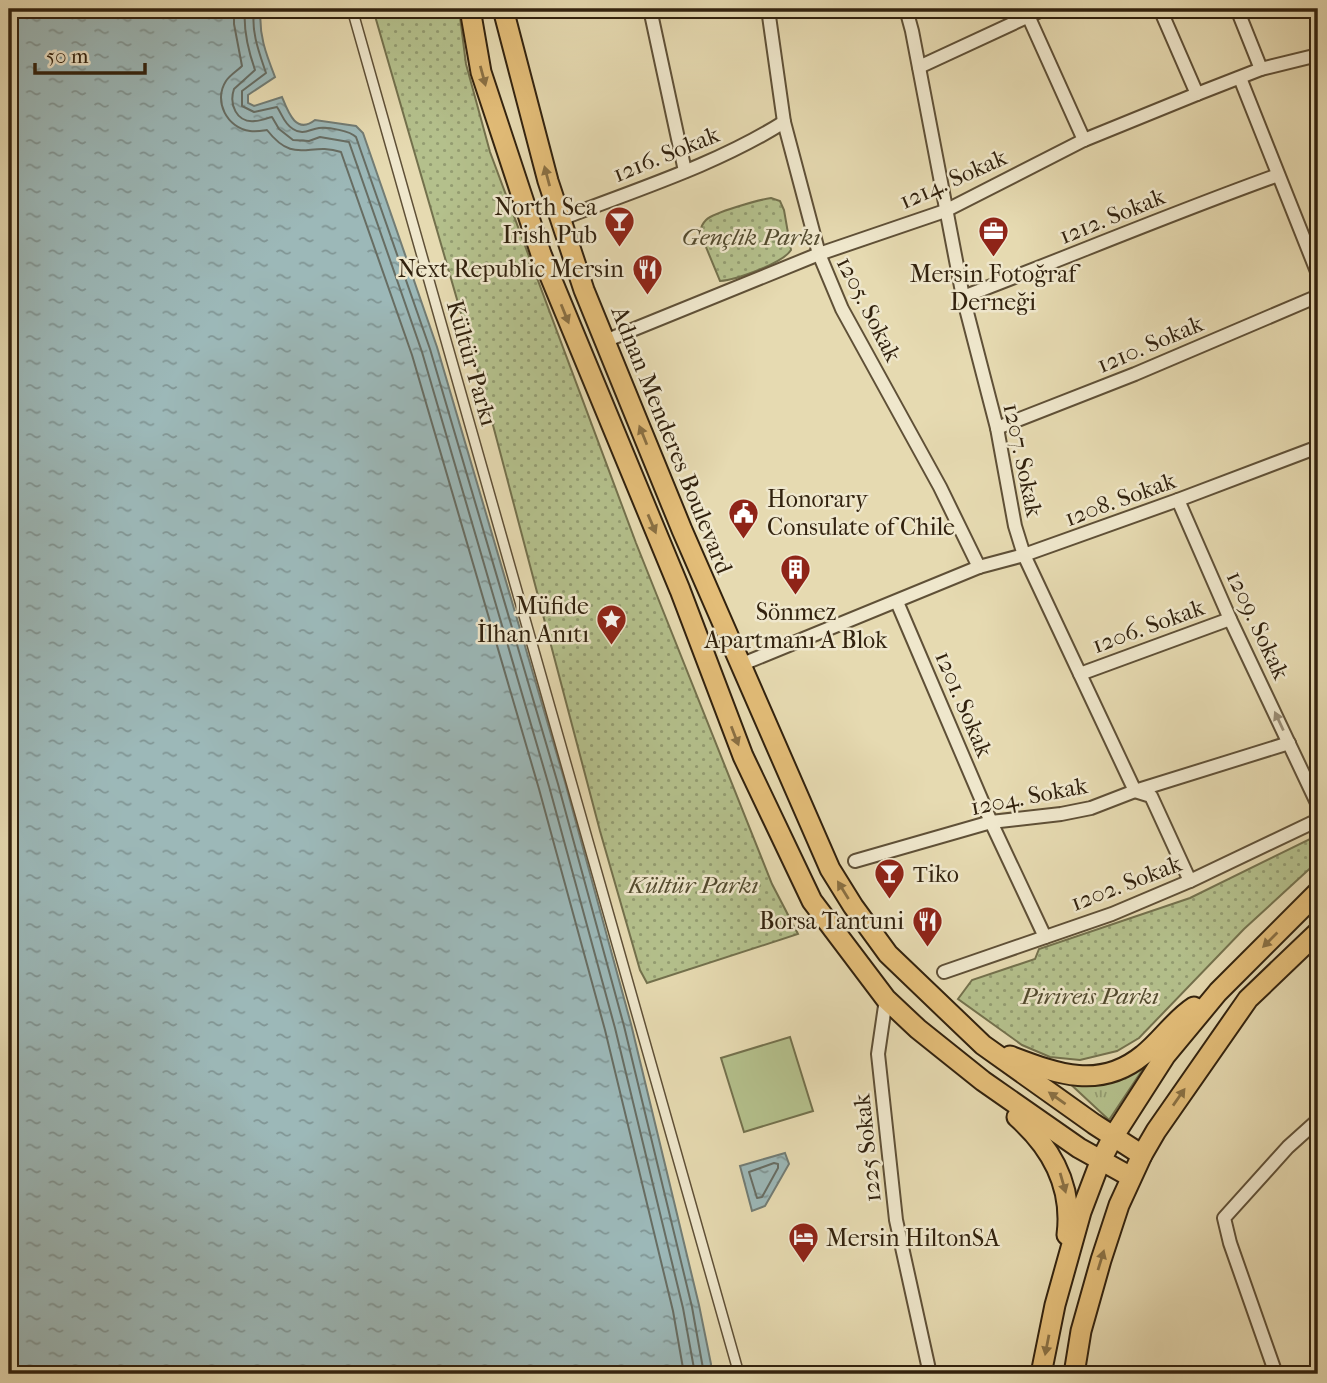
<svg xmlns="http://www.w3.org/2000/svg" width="1327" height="1383" font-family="'IM FELL French Canon',serif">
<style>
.grass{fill:url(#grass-tufts);stroke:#73714d;stroke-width:2}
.park{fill:url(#park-dots);stroke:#73714d;stroke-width:2}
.garden{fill:#b4c08c;stroke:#73714d;stroke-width:2}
.water{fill:url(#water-ripples);stroke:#727c74;stroke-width:2}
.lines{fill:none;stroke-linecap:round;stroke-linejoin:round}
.shore{stroke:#676d63;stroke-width:2}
.pedestrian-casing{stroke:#5f5037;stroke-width:12}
.minor-casing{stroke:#5f5037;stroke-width:16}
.primary-casing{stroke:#32220e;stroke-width:23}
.pedestrian{stroke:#efe7cc;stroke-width:9}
.minor{stroke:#efe7cc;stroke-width:12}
.primary{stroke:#e3bd78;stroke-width:19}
.oneway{fill:#8a7043}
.oneway2{fill:#9a8e76}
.labels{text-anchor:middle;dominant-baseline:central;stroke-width:5;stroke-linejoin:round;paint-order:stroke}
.street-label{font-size:24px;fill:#32220e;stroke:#efe7cc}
.poi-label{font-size:24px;fill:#32220e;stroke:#efe7cc;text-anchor:end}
.park-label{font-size:24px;font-style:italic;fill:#524a2e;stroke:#efe7cc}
</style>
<defs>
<pattern id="grass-tufts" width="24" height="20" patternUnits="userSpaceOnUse" patternTransform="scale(1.75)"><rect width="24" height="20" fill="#b4c08c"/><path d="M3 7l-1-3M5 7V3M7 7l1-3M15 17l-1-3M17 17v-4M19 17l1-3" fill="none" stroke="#939c71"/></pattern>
<pattern id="park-dots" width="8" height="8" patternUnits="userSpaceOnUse" patternTransform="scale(1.75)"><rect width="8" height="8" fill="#b4c08c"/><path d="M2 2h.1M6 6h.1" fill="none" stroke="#939c71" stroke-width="1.8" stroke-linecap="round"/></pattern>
<pattern id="water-ripples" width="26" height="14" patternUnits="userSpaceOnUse" patternTransform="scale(1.75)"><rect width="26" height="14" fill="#9cb8b8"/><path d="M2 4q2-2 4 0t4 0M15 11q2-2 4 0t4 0" fill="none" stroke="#809594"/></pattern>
</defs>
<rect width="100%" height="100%" fill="#e6dab1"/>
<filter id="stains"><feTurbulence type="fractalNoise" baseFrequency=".00286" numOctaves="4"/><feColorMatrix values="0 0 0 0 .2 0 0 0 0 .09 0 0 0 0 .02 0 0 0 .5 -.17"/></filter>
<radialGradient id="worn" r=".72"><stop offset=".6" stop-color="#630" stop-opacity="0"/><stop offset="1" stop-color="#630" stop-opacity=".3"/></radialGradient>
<polygon class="grass" points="1147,1063 1109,1120 1065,1079"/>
<g class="park">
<polygon points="373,9 459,9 466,64 490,152 636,543 772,884 798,934 647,983 640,970 600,831 489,410"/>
<path d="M 771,198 L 780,201 L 784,210 L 791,250 C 783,263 736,280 720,281 L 701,235 C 700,230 702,224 706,220 C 714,212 759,200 771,198 Z"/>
<polygon points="1314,837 1318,838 1318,861 1244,929 1139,1038 1117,1051 1080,1060 1050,1057 1022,1045 958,999 972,980 1035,959 1039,949 1190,898"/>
</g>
<polygon class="garden" points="790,1037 813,1111 744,1132 721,1058"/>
<g class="water">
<path d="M 9,9 L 261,9 C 258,33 266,54 275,77 L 248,95 L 248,103 L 254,106 L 282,97 C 288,112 296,135 315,120 L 356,126 L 363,133 L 437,347 L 565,782 L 631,1024 L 699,1305 L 711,1364 L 710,1374 L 9,1374 Z"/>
<polygon points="785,1153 789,1164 765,1206 752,1211 740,1166"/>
</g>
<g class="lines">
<g class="shore">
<path d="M 234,9 L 234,24 L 242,66 C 237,71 230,75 226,81 C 213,101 227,128 250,131 C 256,132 261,131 267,130 C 295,166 309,141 341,152 L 412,355 L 539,789 L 605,1030 L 673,1311 L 684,1374"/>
<path d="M 245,9 C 243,30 248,50 255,70 L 234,89 C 229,104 236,123 255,121 C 261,121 267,118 272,117 L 279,129 L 293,140 L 309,141 L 320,137 L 349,142 L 422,352 L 549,786 L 615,1028 L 683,1308 L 695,1374"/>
<path d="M 254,9 C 251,32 259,52 266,73 L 242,91 L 242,106 L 254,112 L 277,107 C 282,114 284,124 293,129 C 303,136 310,129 319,128 C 329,127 350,131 356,137 L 430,349 L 558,784 L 624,1026 L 692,1307 L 704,1374"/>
<polygon points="774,1163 778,1164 778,1168 762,1197 757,1198 749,1172"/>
</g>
<defs>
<polyline id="pedestrian" points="352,9 739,1374"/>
<g id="minor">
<polyline points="650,9 685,171"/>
<polyline points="768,9 784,122 819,254 842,309 940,487 979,567"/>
<polyline points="906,9 912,31 963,297 997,428 1015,526 1024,555 1135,791 1151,796 1190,881"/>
<polyline points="1025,9 1084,140"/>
<polyline points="1160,9 1197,94"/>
<polyline points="1237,9 1261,69"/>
<polyline points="919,67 1044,9"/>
<polyline points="1240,78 1318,274"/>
<path d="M 561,219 C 635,190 716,165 784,122"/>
<path d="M 963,297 C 1068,257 1172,213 1278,175"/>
<polyline points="605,341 819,254 945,211 1084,140 1197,94 1261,69 1318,55"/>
<polyline points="997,428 1135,374 1318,296"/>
<polyline points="1178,500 1230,619 1318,805"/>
<polyline points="897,602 991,822 1045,937"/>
<polyline points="740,665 979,567 1024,555 1178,500 1318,447"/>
<polyline points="1080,674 1230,619"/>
<polyline points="855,861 991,822 1061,814 1091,808 1135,791 1289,743"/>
<polyline points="944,972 1112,914 1190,881 1318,820"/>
<polyline points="886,999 878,1054 896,1220 930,1374"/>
<polyline points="1276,1374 1230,1243 1224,1218 1288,1147 1318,1120"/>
</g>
<g id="primary">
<polyline points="470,9 481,72 541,254 680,590 743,756 812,901 886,999 918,1029 983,1081 1079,1148 1131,1177"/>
<polyline points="503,9 548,181 584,290 682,530 830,869 853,906 888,954 983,1045 1094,1124 1142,1155"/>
<path d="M 1010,1056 C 1055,1073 1099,1091 1143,1055 C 1161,1041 1174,1020 1194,1007"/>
<path d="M 1017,1117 C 1052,1148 1073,1187 1067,1235"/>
<polyline points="1041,1374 1055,1305 1081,1212 1100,1162 1113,1137 1165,1056 1218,992 1318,892"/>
<polyline points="1074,1374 1081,1331 1101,1260 1119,1205 1142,1155 1156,1131 1248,999 1318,932"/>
</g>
</defs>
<use href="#pedestrian" class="pedestrian-casing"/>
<use href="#minor" class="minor-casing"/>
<use href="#primary" class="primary-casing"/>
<use href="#pedestrian" class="pedestrian"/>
<use href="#minor" class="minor"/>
<use href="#primary" class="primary"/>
</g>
<defs><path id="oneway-solid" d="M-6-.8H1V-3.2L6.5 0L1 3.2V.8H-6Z" transform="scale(1.75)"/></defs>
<g class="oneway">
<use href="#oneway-solid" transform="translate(483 76) rotate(75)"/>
<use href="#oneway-solid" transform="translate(547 176) rotate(-105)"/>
<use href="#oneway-solid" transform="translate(565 314) rotate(68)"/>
<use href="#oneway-solid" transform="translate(643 435) rotate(-112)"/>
<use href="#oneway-solid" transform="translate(652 524) rotate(67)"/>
<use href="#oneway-solid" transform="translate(735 736) rotate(69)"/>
<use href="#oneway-solid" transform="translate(843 890) rotate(-122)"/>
<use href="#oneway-solid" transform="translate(1270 940) rotate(135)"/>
<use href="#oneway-solid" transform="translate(1179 1097) rotate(-55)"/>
<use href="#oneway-solid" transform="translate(1057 1098) rotate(-145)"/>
<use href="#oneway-solid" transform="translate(1063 1183) rotate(74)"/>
<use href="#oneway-solid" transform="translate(1101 1260) rotate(-73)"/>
<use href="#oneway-solid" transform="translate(1047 1345) rotate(101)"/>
</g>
<use class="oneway2" href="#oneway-solid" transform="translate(1279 721) rotate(-115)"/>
<defs>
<symbol id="bar-pin" viewBox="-11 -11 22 30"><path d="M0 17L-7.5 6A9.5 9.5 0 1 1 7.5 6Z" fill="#8f2418" stroke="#efe7cc"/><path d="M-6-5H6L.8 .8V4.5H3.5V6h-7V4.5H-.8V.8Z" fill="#fff"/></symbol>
<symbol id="office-pin" viewBox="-11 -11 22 30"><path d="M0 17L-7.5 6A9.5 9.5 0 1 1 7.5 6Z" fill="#8f2418" stroke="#efe7cc"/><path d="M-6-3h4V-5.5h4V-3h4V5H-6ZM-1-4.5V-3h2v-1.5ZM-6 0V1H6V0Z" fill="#fff"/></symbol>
<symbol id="restaurant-pin" viewBox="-11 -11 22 30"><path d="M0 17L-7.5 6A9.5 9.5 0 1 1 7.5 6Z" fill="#8f2418" stroke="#efe7cc"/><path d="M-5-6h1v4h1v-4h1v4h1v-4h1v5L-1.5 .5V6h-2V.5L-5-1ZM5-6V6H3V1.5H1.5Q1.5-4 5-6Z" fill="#fff"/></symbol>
<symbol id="civic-pin" viewBox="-11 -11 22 30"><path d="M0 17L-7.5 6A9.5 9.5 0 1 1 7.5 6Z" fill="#8f2418" stroke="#efe7cc"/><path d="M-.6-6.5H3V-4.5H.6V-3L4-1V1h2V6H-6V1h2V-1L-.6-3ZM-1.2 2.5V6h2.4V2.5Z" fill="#fff"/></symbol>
<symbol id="building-pin" viewBox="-11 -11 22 30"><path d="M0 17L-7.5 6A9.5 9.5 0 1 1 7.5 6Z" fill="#8f2418" stroke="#efe7cc"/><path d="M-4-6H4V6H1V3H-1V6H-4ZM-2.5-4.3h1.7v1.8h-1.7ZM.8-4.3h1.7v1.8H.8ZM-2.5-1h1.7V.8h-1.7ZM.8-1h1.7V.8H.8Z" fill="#fff"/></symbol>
<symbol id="sight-pin" viewBox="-11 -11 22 30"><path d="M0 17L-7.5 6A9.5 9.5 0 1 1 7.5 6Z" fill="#8f2418" stroke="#efe7cc"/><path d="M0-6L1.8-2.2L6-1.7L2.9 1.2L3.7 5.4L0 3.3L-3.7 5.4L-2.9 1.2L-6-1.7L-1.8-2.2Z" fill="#fff"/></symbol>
<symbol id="hotel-pin" viewBox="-11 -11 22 30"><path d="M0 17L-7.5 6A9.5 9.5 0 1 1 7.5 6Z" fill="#8f2418" stroke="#efe7cc"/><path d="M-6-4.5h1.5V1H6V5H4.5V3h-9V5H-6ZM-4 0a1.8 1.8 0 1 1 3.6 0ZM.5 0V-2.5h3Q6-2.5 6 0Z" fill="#fff"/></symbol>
</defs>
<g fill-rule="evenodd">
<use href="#bar-pin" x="602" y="204" width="35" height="47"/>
<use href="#office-pin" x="976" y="214" width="35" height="47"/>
<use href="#restaurant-pin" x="630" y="252" width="35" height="47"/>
<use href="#civic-pin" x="726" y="496" width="35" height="47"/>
<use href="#building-pin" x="778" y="552" width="35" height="47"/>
<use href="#sight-pin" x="594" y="602" width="35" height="47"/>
<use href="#bar-pin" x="872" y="856" width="35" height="47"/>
<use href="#restaurant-pin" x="910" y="904" width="35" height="47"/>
<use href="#hotel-pin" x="786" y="1220" width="35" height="47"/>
</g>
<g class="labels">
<g class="street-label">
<text transform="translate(666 154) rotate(-22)">1216. Sokak</text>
<text transform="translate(953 179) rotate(-24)">1214. Sokak</text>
<text transform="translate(1112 216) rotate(-22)">1212. Sokak</text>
<text transform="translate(869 309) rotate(63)">1205. Sokak</text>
<text transform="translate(1150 344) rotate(-23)">1210. Sokak</text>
<text transform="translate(472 363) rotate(74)">Kültür Parkı</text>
<text transform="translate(672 440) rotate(68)">Adnan Menderes Boulevard</text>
<text transform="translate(1023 460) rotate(78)">1207. Sokak</text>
<text transform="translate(1120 499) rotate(-20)">1208. Sokak</text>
<text transform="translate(1258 625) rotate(65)">1209. Sokak</text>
<text transform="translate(1148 626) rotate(-20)">1206. Sokak</text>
<text transform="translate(964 704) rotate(67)">1201. Sokak</text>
<text transform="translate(1029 796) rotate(-11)">1204. Sokak</text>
<text transform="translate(1126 883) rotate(-21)">1202. Sokak</text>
<text transform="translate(867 1148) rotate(-96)">1225 Sokak</text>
</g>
<g class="poi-label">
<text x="597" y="207">North Sea<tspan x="597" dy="28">Irish Pub</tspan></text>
<text x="624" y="269">Next Republic Mersin</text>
<text x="993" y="274" text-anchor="middle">Mersin Fotoğraf<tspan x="993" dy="28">Derneği</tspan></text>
<text x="767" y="499" text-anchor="start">Honorary<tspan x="767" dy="28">Consulate of Chile</tspan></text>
<text x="589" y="606">Müfide<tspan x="589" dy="28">İlhan Anıtı</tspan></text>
<text x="796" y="612" text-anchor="middle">Sönmez<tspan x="796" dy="28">Apartmanı A Blok</tspan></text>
<text x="913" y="874" text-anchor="start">Тiko</text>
<text x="904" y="921">Borsa Tantuni</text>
<text x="826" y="1238" text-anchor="start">Mersin HiltonSA</text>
</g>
<g class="park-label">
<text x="751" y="237">Gençlik Parkı</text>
<text x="693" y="885">Kültür Parkı</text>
<text x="1090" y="996">Pirireis Parkı</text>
</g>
</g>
<rect width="1327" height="1383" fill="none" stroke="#e6dab1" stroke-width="35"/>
<rect x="10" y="10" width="1306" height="1362" fill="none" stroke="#32220e" stroke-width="3.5"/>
<rect x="18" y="18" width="1292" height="1348" fill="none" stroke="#32220e" stroke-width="2"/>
<path d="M35 63v10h110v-10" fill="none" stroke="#32220e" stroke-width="3.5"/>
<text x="46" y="63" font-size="21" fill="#32220e" stroke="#efe7cc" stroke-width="5" paint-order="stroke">50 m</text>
<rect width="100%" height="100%" filter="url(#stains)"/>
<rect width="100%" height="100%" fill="url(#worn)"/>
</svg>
